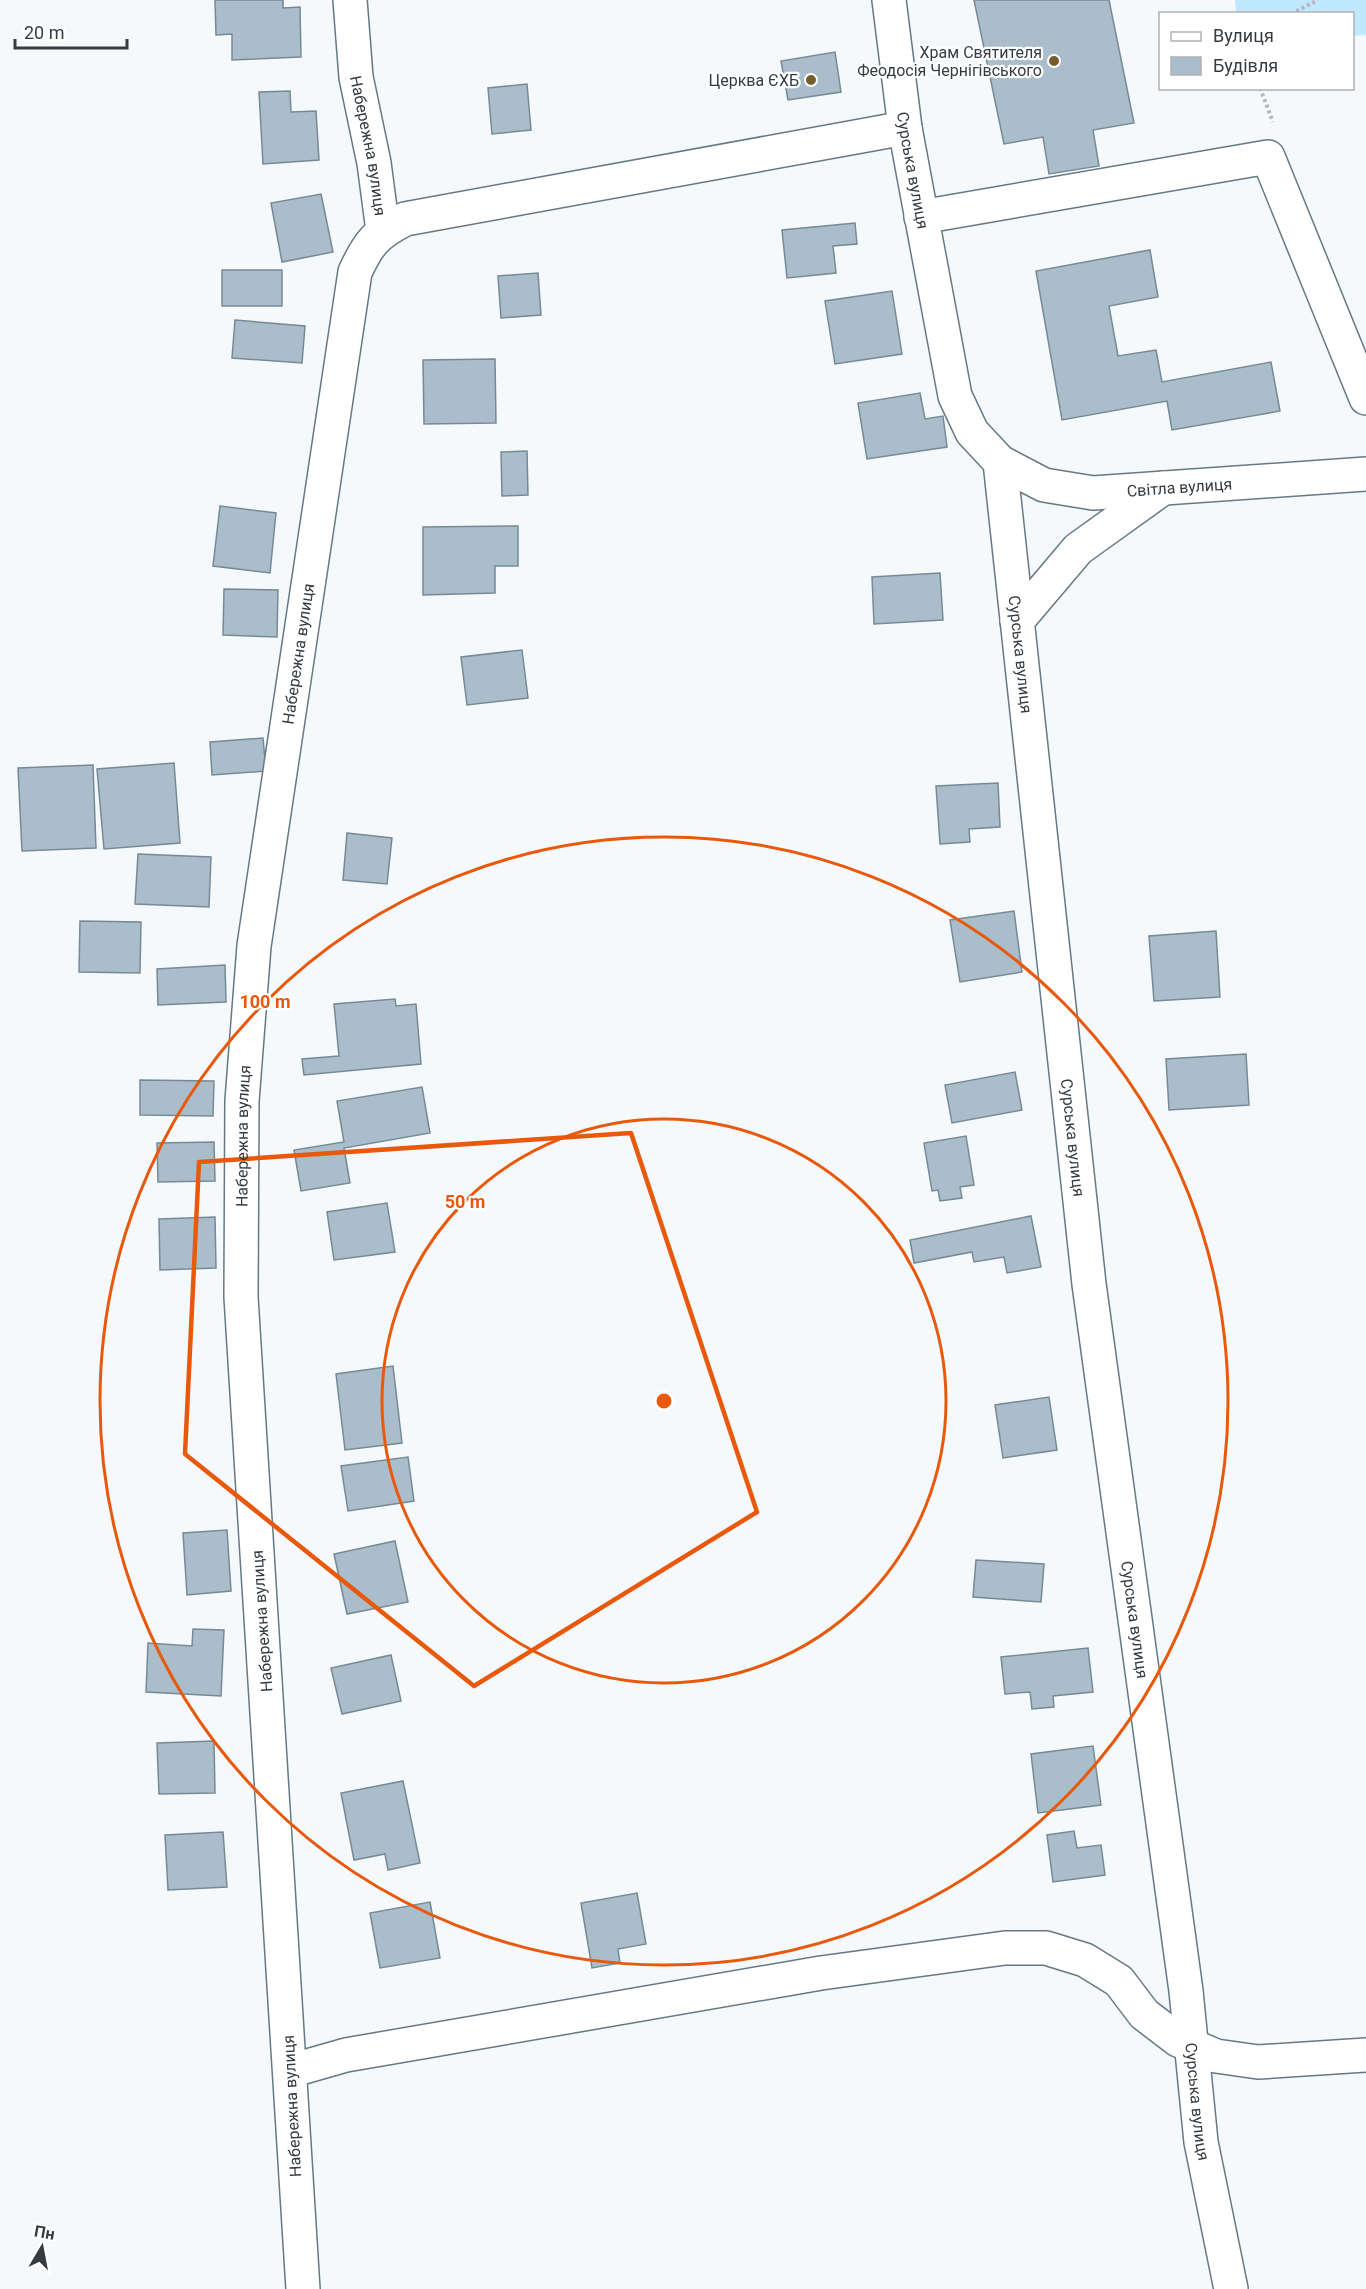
<svg xmlns="http://www.w3.org/2000/svg" width="1366" height="2289" font-family="Roboto,sans-serif">
<style>
.green{fill:#c0e8ff}
.building{fill:#a9beca;stroke:#768a96;stroke-width:1.5}
.lines{fill:none;stroke-linecap:round;stroke-linejoin:round}
.minor-casing{stroke:#657985;stroke-width:36}
.path{stroke:#b2b7bb;stroke-width:4;stroke-dasharray:3 3;stroke-linecap:butt}
.minor{stroke:#fff;stroke-width:33}
.marked{fill:none;stroke:#e8590c;stroke-width:4.5;stroke-linejoin:round}
.ring{fill:none;stroke:#e8590c;stroke-width:3}
.poi-dot{fill:#755e2e;stroke:#fff;stroke-width:2}
.labels{text-anchor:middle;dominant-baseline:central;stroke-width:4.5;stroke-linejoin:round;paint-order:stroke}
.poi-label{font-size:16px;fill:#343c42;stroke:#fff;text-anchor:end}
.street-label{font-size:16px;fill:#343c42;stroke:#fff}
.centre{fill:#e8590c;stroke:#fff;stroke-width:3}
.ring-label{font-size:18px;text-anchor:middle;font-weight:bold;fill:#e8590c;stroke:#fff;stroke-width:4.5;stroke-linejoin:round;paint-order:stroke}
</style>
<rect width="100%" height="100%" fill="#f5f9fc"/>
<polygon class="green" points="1235,0 1366,0 1366,35 1353,36 1352,14 1236,13"/>
<g class="building">
<polygon points="215,0 283,0 283,8 300,7 301,57 232,60 232,34 216,35"/>
<polygon points="974,0 1109,0 1134,123 1093,130 1099,166 1049,174 1043,137 1004,144"/>
<polygon points="835,52 841,92 788,100 781,61"/>
<polygon points="527,84 531,130 492,134 488,88"/>
<polygon points="290,91 291,112 316,111 319,160 263,164 259,92"/>
<polygon points="321,194 333,252 282,262 271,203"/>
<polygon points="855,223 857,244 833,246 836,273 787,278 782,230"/>
<polygon points="1150,250 1158,297 1109,306 1118,356 1156,350 1162,382 1271,362 1280,411 1172,430 1167,401 1062,420 1036,271"/>
<rect x="222" y="270" width="60" height="36"/>
<polygon points="538,273 541,315 501,318 498,276"/>
<polygon points="892,291 902,354 835,364 825,301"/>
<polygon points="235,320 305,326 302,363 232,358"/>
<polygon points="495,359 496,423 424,424 423,360"/>
<polygon points="920,393 925,419 943,416 947,447 867,459 858,403"/>
<polygon points="527,451 528,495 502,496 501,452"/>
<polygon points="220,506 276,513 270,573 213,566"/>
<polygon points="518,526 518,566 495,566 495,593 423,595 423,527"/>
<polygon points="940,573 943,620 874,624 872,577"/>
<polygon points="224,589 278,590 277,637 223,635"/>
<polygon points="522,650 528,698 467,705 461,657"/>
<polygon points="263,738 266,771 212,775 210,742"/>
<polygon points="174,763 180,843 104,849 97,769"/>
<polygon points="93,765 96,848 22,851 18,768"/>
<polygon points="998,783 1000,827 969,829 970,842 940,844 936,786"/>
<polygon points="347,833 392,838 387,884 343,880"/>
<polygon points="138,854 211,857 209,907 135,904"/>
<polygon points="1014,911 1022,972 960,982 950,920"/>
<polygon points="80,921 141,922 140,973 79,972"/>
<polygon points="1216,931 1220,997 1154,1001 1149,936"/>
<polygon points="225,965 226,1002 158,1005 157,969"/>
<polygon points="395,999 396,1006 416,1004 421,1064 304,1075 302,1059 339,1056 334,1004"/>
<polygon points="1246,1054 1249,1105 1169,1110 1166,1059"/>
<polygon points="1015,1072 1022,1110 952,1123 945,1085"/>
<polygon points="140,1080 214,1081 213,1116 140,1115"/>
<polygon points="422,1087 430,1133 344,1148 350,1183 301,1191 294,1150 344,1142 337,1101"/>
<polygon points="966,1136 974,1185 960,1187 962,1198 940,1201 938,1190 932,1191 924,1143"/>
<polygon points="214,1142 215,1181 158,1182 157,1143"/>
<polygon points="387,1203 395,1252 334,1260 327,1212"/>
<polygon points="1031,1216 1041,1267 1007,1273 1004,1257 974,1262 972,1252 914,1263 910,1240"/>
<polygon points="215,1217 216,1268 160,1270 159,1219"/>
<polygon points="393,1366 402,1443 345,1450 336,1374"/>
<polygon points="1049,1397 1057,1450 1003,1458 995,1405"/>
<polygon points="408,1457 414,1501 348,1511 341,1466"/>
<polygon points="227,1530 231,1591 187,1595 183,1533"/>
<polygon points="395,1541 408,1602 347,1614 334,1554"/>
<polygon points="976,1560 1044,1564 1041,1602 973,1597"/>
<polygon points="193,1629 224,1630 221,1696 146,1692 148,1643 192,1646"/>
<polygon points="1088,1648 1093,1692 1053,1696 1054,1707 1032,1709 1030,1692 1005,1694 1001,1657"/>
<polygon points="391,1655 401,1701 342,1714 331,1668"/>
<polygon points="214,1741 215,1793 159,1794 157,1743"/>
<polygon points="1093,1746 1101,1805 1038,1813 1031,1754"/>
<polygon points="403,1781 420,1863 388,1870 385,1854 354,1860 341,1793"/>
<polygon points="1074,1831 1077,1848 1101,1845 1105,1875 1053,1882 1047,1835"/>
<polygon points="223,1832 227,1887 168,1890 165,1835"/>
<polygon points="637,1893 646,1944 618,1949 620,1963 592,1968 581,1903"/>
<polygon points="430,1902 440,1958 380,1968 370,1913"/>
</g>
<g class="lines">
<defs>
<g id="minor">
<path id="s1" d="M 350,0 L 356,77 L 374,163 L 383,231"/>
<path id="s2" d="M 889,0 L 905,128 L 955,396 L 972,432 L 1000,462 L 1089,1284 L 1186,1991 L 1201,2142 L 1231,2289"/>
<polyline points="921,217 1268,157 1366,398"/>
<path id="s3" d="M 1000,462 L 1044,485 L 1093,493 L 1366,474"/>
<polyline points="1017,621 1078,549 1163,488"/>
<polyline points="290,2071 346,2055 821,1973 1005,1948 1046,1948 1085,1960 1119,1981 1144,2014 1178,2040 1216,2056 1258,2062 1366,2055"/>
<path id="s4" d="M 303,2289 L 241,1297 L 242,1101 L 254,946 L 355,272 C 369,242 376,234 405,219 L 905,128"/>
</g>
</defs>
<use href="#minor" class="minor-casing"/>
<g class="path">
<polyline points="1291,14 1318,0"/>
<polyline points="1260,88 1273,122"/>
</g>
<use href="#minor" class="minor"/>
</g>
<path class="marked" d="M 631,1133 L 757,1512 L 474,1686 L 185,1454 L 199,1162 Z"/>
<g class="ring">
<circle cx="664" cy="1401" r="282"/>
<circle cx="664" cy="1401" r="564"/>
</g>
<g class="poi-dot">
<circle cx="1054" cy="61" r="6"/>
<circle cx="811" cy="80" r="6"/>
</g>
<g class="labels">
<g class="poi-label">
<text x="1042" y="52">Храм Святителя<tspan x="1042" dy="18">Феодосія Чернігівського</tspan></text>
<text x="799" y="80">Церква ЄХБ</text>
</g>
<g class="street-label">
<text stroke="none"><textPath href="#s1" startOffset="147">Набережна вулиця</textPath></text>
<text stroke="none"><textPath href="#s2" startOffset="172">Сурська вулиця</textPath></text>
<text stroke="none"><textPath href="#s3" startOffset="186">Світла вулиця</textPath></text>
<text stroke="none"><textPath href="#s4" startOffset="1641">Набережна вулиця</textPath></text>
<text stroke="none"><textPath href="#s2" startOffset="676">Сурська вулиця</textPath></text>
<text stroke="none"><textPath href="#s4" startOffset="1155">Набережна вулиця</textPath></text>
<text stroke="none"><textPath href="#s2" startOffset="1162">Сурська вулиця</textPath></text>
<text stroke="none"><textPath href="#s2" startOffset="1648">Сурська вулиця</textPath></text>
<text transform="translate(262 1621) rotate(-94)">Набережна вулиця</text>
<text stroke="none"><textPath href="#s2" startOffset="2134">Сурська вулиця</textPath></text>
<text transform="translate(292 2106) rotate(-93)">Набережна вулиця</text>
</g>
</g>
<circle cx="664" cy="1401" r="9" class="centre"/>
<g class="ring-label">
<text x="265" y="1008">100 m</text>
<text x="465" y="1208">50 m</text>
</g>
<rect x="1159" y="12" width="195" height="78" fill="#ffffff" stroke="#aeb1b3" stroke-width="1.5"/>
<rect x="1171" y="32" width="30" height="9" fill="#ffffff" stroke="#aeb1b3" stroke-width="1.5"/>
<text x="1213" y="42" font-size="18" fill="#343c42">Вулиця</text>
<rect x="1171" y="57" width="30" height="18" fill="#a9beca" stroke="#aeb1b3" stroke-width="1.5"/>
<text x="1213" y="72" font-size="18" fill="#343c42">Будівля</text>
<g transform="translate(42 2247) rotate(10)" stroke="#ffffff" stroke-width="4.5" paint-order="stroke">
<path d="M0-4.5L10 22L0 15L-10 22Z" fill="#343c42"/>
<text y="-9" font-size="16" font-weight="bold" text-anchor="middle" fill="#343c42">Пн</text>
</g>
<path d="M15 39v9h112v-9" fill="none" stroke="#343c42" stroke-width="3"/>
<text x="24" y="39" font-size="18" fill="#343c42" stroke="#ffffff" stroke-width="4.5" paint-order="stroke">20 m</text>
</svg>
